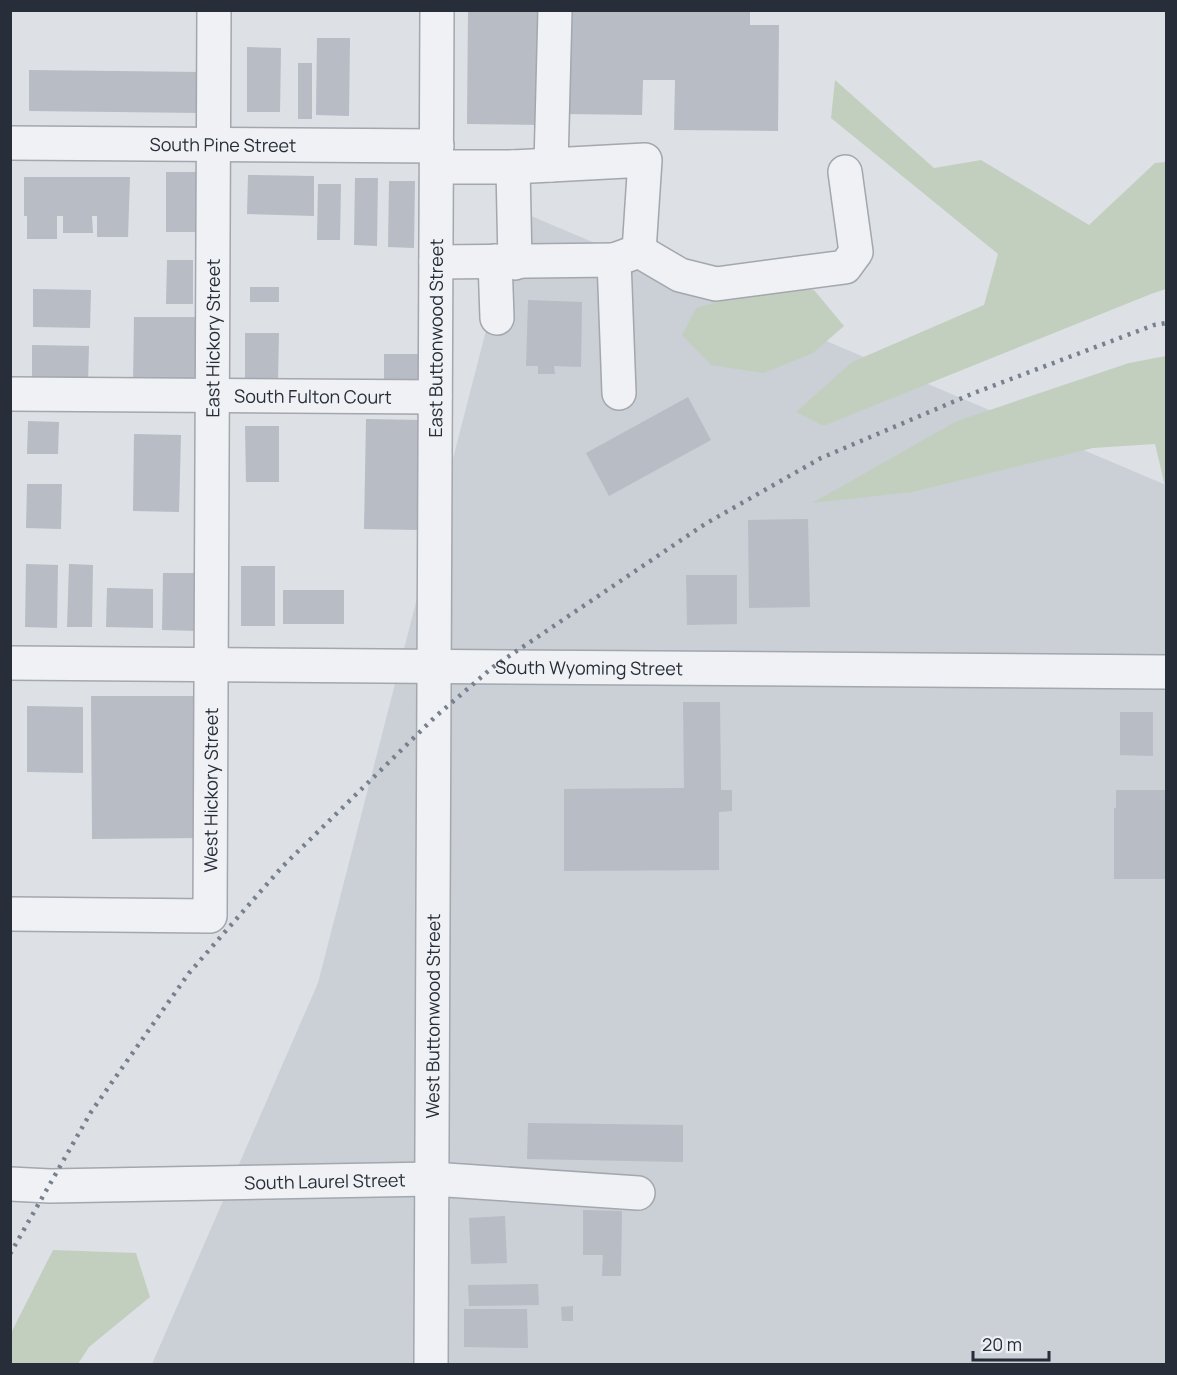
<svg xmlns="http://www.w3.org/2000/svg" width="1177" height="1375" font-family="Manrope,sans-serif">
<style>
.built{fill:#cbcfd6}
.green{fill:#c3cfbe}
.building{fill:#b7bcc5}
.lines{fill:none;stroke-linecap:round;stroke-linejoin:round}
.minor-casing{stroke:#a3a7ae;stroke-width:36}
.minor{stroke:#eff1f4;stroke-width:33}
.rail{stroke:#77808e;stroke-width:4.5;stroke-dasharray:3 6;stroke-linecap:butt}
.labels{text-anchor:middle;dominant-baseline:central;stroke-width:5;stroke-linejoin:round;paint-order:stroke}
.street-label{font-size:18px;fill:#272e3a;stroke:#eceff3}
</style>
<rect width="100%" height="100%" fill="#dde0e5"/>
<polygon class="built" points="517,210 1166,485 1166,1364 152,1364 318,983"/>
<g class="green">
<polygon points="835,80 934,168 981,160 1089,225 1155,163 1166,162 1166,289 1151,294 823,426 796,412 852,362 984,305 998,254 831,118"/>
<polygon points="772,287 814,290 844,326 813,353 764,373 711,365 682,335 696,308"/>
<polygon points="1166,356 1166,490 1155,444 1093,448 912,492 812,503 957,421 1129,363"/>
<polygon points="53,1250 136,1253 150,1297 89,1347 78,1364 11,1364 11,1333"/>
</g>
<g class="building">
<polygon points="468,10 544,10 543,125 467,124"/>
<polygon points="566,10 750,10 750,25 779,25 778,131 674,130 675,80 643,80 642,115 566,114"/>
<polygon points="317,38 350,38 349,116 316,115"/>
<polygon points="247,47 281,48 280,112 247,112"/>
<rect x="298" y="63" width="14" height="56"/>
<polygon points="29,70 201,72 201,113 29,111"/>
<rect x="166" y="172" width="39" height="60"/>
<polygon points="248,175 314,176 314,216 247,214"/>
<polygon points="24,177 130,177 128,237 97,237 97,216 92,216 93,233 63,233 63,216 57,216 57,239 27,239 27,216 24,216"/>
<polygon points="355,178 378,178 377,246 354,245"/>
<polygon points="389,181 415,181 414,248 388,247"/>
<polygon points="318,184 341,184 340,240 317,240"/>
<polygon points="167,260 193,260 193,304 166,304"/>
<rect x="250" y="287" width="29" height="15"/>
<polygon points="33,289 91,290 90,328 33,327"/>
<polygon points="528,300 582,302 581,367 554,366 555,374 538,374 538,366 526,366"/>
<polygon points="134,317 196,317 196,388 133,387"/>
<polygon points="245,333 279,333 278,381 245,381"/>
<polygon points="32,345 89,346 88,382 32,381"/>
<polygon points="384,354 422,354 422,394 384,393"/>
<polygon points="688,397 711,440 609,496 586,453"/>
<polygon points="366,419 420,420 418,530 364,529"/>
<polygon points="28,421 59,422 58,454 27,454"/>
<polygon points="245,426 279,426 279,482 246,482"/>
<polygon points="134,434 181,435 179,512 133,511"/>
<polygon points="27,484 62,484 61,529 26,528"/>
<polygon points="808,519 810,607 749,608 748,520"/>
<polygon points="26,564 58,565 57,628 25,627"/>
<polygon points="69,564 93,565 92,627 67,627"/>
<rect x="241" y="566" width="34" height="60"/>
<polygon points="163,573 199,573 198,631 162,630"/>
<polygon points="686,575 737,575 737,624 687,625"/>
<polygon points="107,588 153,589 153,628 106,627"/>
<rect x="283" y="590" width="61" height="34"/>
<polygon points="91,696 200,696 201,838 92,839"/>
<polygon points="683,702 720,702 721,790 732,790 732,811 719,812 719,870 564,871 564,789 684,788"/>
<polygon points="27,706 83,707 83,773 27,772"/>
<polygon points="1120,712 1153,712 1153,756 1120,755"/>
<polygon points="1116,790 1166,790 1166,879 1114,879 1114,808 1116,808"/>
<polygon points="528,1123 683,1125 683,1162 527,1159"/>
<polygon points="583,1210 622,1211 621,1276 602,1276 603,1255 583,1255"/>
<polygon points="505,1216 507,1263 471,1264 469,1218"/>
<polygon points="538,1284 539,1305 469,1306 468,1285"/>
<polygon points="573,1306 573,1321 562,1321 561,1307"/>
<polygon points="464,1309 527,1309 528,1348 464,1347"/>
</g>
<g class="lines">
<defs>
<g id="minor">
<path id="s1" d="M 10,143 L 437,146"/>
<polyline points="551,165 555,10"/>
<polyline points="437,167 513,167 645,160 639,251 614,260"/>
<polyline points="513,167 515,263"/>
<polyline points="639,251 680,275 716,284 845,267 856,252 845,172"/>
<polyline points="495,261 497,318"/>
<polyline points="436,262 614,260 619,393"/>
<path id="s2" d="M 10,394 L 435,397"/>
<path id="s3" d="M 10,663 L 1166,672"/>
<path id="s4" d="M 10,914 L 210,916 L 214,10"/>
<path id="s5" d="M 10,1184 L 50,1186 L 432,1179 L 638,1193"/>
<path id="s6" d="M 431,1364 L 437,10"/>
</g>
</defs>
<use href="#minor" class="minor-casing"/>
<use href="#minor" class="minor"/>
<polyline class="rail" points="10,1254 91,1112 189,973 282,867 435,717 493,667 705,524 821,458 974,393 1154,325 1166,323"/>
</g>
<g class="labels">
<g class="street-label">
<text stroke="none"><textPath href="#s1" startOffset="213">South Pine Street</textPath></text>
<text stroke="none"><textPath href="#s4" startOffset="778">East Hickory Street</textPath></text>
<text stroke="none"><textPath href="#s6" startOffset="1026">East Buttonwood Street</textPath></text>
<text stroke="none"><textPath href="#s2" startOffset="303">South Fulton Court</textPath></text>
<text stroke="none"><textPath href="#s3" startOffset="579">South Wyoming Street</textPath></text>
<text stroke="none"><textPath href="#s4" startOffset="326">West Hickory Street</textPath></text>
<text stroke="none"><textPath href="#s6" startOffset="348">West Buttonwood Street</textPath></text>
<text stroke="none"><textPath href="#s5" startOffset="315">South Laurel Street</textPath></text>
</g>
</g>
<rect width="1177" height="1375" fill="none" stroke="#272e3a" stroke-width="24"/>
<path d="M973 1351v9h76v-9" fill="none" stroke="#272e3a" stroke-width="3"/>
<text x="982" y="1351" font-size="18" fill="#272e3a" stroke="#eceff3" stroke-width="4.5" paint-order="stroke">20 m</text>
</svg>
